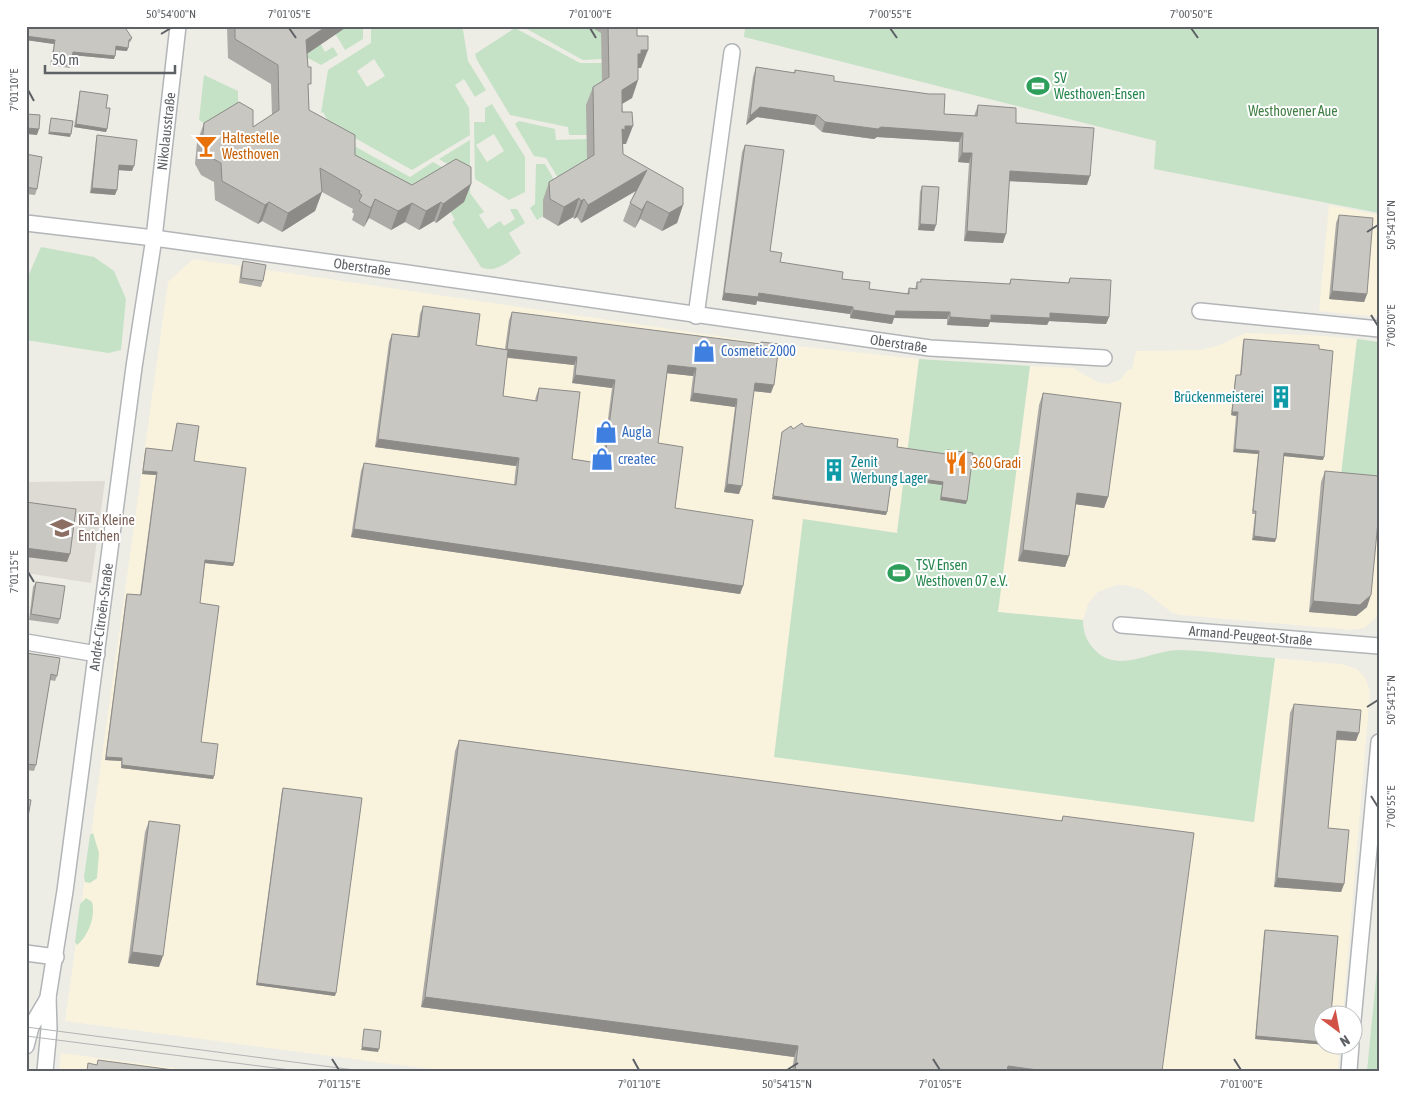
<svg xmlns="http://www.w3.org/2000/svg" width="1405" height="1097" font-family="'Asap Condensed',sans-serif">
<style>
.commercial{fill:#f9f3de}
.education{fill:#dddbd4}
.green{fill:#c5e2c6;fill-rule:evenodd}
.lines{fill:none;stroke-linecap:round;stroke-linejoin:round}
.minor-casing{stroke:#b2b5b8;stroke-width:18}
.minor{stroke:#fff;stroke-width:15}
.tram{stroke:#b3b4b4;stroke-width:1}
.wall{fill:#adaba7;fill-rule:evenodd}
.shaded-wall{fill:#8d8b88}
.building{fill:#c9c7c2;stroke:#8d8b88}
.ticks{fill:none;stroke:#5d6064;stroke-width:2}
.labels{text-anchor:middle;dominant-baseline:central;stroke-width:4;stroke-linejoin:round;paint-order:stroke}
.leisure-label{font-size:14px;fill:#27864d;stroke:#fff;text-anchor:start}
.park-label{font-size:14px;fill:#417f44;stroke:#fff}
.street-label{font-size:14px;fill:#5d6064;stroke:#fff}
.food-label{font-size:14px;fill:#c56008;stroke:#fff;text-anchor:start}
.shop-label{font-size:14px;fill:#366cbe;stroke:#fff;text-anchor:start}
.culture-label{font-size:14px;fill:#0d838f;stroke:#fff;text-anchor:end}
.education-label{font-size:14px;fill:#785e54;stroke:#fff;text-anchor:start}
.neatline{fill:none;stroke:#5d6064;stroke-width:2}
.ticks-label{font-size:12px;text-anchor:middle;fill:#5d6064}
</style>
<rect width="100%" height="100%" fill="#edece5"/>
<g class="commercial">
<polygon points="1329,205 1379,215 1379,317 1319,311"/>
<polygon points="193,259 759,342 919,359 897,533 803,520 775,757 1254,822 1275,658 1342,664 1357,669 1366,679 1370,692 1343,1014 1322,1014 1322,1044 1340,1045 1338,1071 444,1071 65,1021 168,282"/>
<polygon points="1246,333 1312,335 1357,339 1341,474 1379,478 1379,611 1374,620 1364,628 1351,630 1181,615 1172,613 1143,590 1125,585 1117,585 1098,592 1088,604 1083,620 997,612 1030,366 1073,368 1097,382 1108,384 1120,380 1129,369 1132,370 1136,351 1200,350 1217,346"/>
<polygon points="61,1053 197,1071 59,1071"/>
</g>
<polygon class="education" points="105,481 91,583 26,573 26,482"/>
<g class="green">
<polygon points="347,26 363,26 363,39 345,50 335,33"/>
<path d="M 371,26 L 456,26 L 463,30 L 468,61 L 486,90 L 475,97 L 464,79 L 455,85 L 469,108 L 470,135 L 412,170 L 330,124 L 323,112 L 321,113 L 328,70 L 371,43 ZM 374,59 L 385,76 L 367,87 L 357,71 Z"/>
<polygon points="527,26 589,26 601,31 602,59 583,60 527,29"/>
<polygon points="740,26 1379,26 1379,213 1154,169 1156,141 744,37 745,28"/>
<polygon points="515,28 580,63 602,63 603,97 587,135 569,135 568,127 510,115 477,60 475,54"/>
<polygon points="320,43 325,52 333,47 338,55 321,65 297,52"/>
<polygon points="204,75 238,91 238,106 205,124 199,120"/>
<path d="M 492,104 L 525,157 L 525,192 L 509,200 L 475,179 L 474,122 L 485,122 L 485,108 ZM 494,134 L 504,151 L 487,162 L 476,145 Z"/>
<polygon points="519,121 555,129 556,140 587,139 587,174 564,188 546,158 534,156 515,124"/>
<path d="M 329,132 L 410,177 L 433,162 L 470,183 L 470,193 L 484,212 L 479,215 L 488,229 L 500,221 L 504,226 L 515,219 L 510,209 L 517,209 L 525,223 L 509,233 L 521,253 C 509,261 495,274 481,267 L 452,222 L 455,220 L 450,211 L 405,204 Z"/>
<polygon points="470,140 470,177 439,159"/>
<polygon points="536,164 545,164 560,190 543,200 543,216 537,220 530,208 535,204"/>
<polygon points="41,247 94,257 114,271 126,299 121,350 108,353 26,340 26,281"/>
<polygon points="1357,339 1379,342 1379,478 1341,475"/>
<path d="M 919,359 L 1030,366 L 998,612 L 1083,620 C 1083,631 1086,640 1093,648 C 1117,676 1150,650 1179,650 C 1211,651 1243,656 1275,658 L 1254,822 L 774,757 L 803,519 L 897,533 Z"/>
<polygon points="93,833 99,853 97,878 90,883 85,882 84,877 90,835"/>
<path d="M 86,898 L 92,902 C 96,916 88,936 77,945 L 75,942 L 80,904 Z"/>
<polygon points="1379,949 1379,1071 1367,1071"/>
</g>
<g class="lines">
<defs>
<g id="minor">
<path id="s1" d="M 26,223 L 154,238 L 407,273 L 930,348 L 1104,358"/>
<polyline points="1200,311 1379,329"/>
<polyline points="696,316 732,52"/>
<path id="s2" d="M 1121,625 L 1379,646"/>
<polyline points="26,642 97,654"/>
<polyline points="26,953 56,957"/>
<polyline points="1352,1031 1379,742"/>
<polyline points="26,1046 31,1027 48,998"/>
<path id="s3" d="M 45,1071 L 49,1029 L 48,997 L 65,891 L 134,367 L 154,238 L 178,26"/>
<polyline points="1349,1071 1351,1044"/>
</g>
</defs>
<use href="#minor" class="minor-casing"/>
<use href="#minor" class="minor"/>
<g class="tram">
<polyline points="26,1027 362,1071"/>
<polyline points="26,1036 298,1071"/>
</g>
</g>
<g class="wall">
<polygon points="227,26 348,26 307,54 309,110 355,155 412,185 471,184 464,202 436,223 434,221 419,230 405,222 391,230 369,218 364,227 352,220 354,214 352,212 353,209 322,192 315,211 282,232 262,221 258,224 215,200 214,182 201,175 195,164 197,142 204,123 253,127 272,115 271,84 228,58"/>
<polygon points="589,26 637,26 637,36 641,68 638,68 638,80 632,98 622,104 626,144 623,144 623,154 683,205 677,223 662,231 640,219 635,228 623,221 630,203 636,190 581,223 577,217 574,219 573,217 558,226 543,217 543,200 549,182 587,160 586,105 593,87 602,81 601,33"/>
<polygon points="132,38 131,41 128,43 127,51 116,50 114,59 72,55 70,68 50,65 54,44 26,40"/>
<polygon points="756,67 794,73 795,70 944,114 974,116 978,105 1016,123 1087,185 1009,181 1003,243 964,241 969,163 958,162 959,142 877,137 874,139 822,132 814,125 757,117 746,125 753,77"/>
<polygon points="80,91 106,108 107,129 106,132 74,127"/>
<polygon points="97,135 132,171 119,170 115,195 90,193 96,140"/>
<polygon points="745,145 770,251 780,262 842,279 869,289 907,294 909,288 915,289 917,282 920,282 921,279 1009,284 1011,279 1068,283 1070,278 1109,317 1106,324 1049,321 1047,325 990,322 988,327 947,325 947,319 894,318 892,324 850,318 850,314 757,301 756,305 722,300 742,152"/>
<polygon points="26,154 37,189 35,195 26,194"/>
<polygon points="922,186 934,231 918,230 920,192"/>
<polygon points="1339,215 1367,294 1364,302 1329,299 1336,223"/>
<polygon points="243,261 263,281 261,287 239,283 241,267"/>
<path d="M 423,306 L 476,345 L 505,349 L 509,320 L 512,312 L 760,344 L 761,342 L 771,393 L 754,391 L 739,494 L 724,492 L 735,407 L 690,401 L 693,376 L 667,373 L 658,443 L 675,508 L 743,586 L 740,594 L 351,537 L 361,471 L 364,463 L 514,485 L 516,466 L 375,447 L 389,342 L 392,334 L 417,337 L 420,314 ZM 507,358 L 574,365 L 572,383 L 612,388 L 602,464 L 572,459 L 539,388 L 536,396 L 535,401 L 503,396 Z"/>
<polygon points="1244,339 1319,349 1323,460 1284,456 1275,542 1252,540 1255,514 1252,514 1258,454 1233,452 1236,416 1231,415 1235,378 1236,375 1240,375 1243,342"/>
<polygon points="1043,393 1108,497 1104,508 1076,504 1069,556 1065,567 1018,561 1039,405"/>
<polygon points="177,423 194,461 234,563 233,566 205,563 200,603 201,742 214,776 213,779 121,768 121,761 105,760 126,597 127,594 140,595 156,475 142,474 145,451 146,448 172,451"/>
<polygon points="804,426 897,447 946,454 947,450 966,504 940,500 942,485 892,478 886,515 772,499 782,432"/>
<polygon points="1325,471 1367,607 1356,616 1309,612 1321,482"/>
<polygon points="36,582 60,619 58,624 29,620 33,587"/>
<polygon points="26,653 57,676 55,681 50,680 36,765 34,771 26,770"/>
<polygon points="1294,704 1356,741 1336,740 1328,828 1344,884 1341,892 1274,887 1290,713"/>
<polygon points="459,740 1061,821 1063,816 1162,1071 792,1071 794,1057 421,1007 455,751"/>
<polygon points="283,788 335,996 256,985 282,790"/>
<polygon points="149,821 159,967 128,963 145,832"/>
<polygon points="1265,930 1322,1044 1327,1045 1255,1039 1264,933"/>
</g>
<g class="shaded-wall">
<polygon points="131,26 153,26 152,29"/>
<polygon points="327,26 348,26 299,59 306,40"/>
<polygon points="26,36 55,40 54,44 26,40"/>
<polygon points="116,46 128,48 127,51 115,50"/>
<polygon points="641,50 648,50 641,68 635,68 638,54"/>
<polygon points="73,52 115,56 114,59 72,55"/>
<polygon points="638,80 632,98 615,108 622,90"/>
<polygon points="760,107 817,115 814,125 757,117 746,125 750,116"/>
<polygon points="825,122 881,127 963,133 959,142 877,137 874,139 822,132"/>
<polygon points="76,124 107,129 106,132 74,127"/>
<polygon points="625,126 633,126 626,144 620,144 622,129"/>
<polygon points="26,128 39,129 37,135 26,134"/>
<polygon points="49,132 71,134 70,137 48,134"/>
<polygon points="962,153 972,153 969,163 958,162"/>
<polygon points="119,165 134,166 132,171 117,170"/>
<polygon points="647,170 641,188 581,223 588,205"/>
<polygon points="1010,171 1090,176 1087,185 1006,181"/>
<polygon points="471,184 464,202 436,223 443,204"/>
<polygon points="92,188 117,190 115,195 90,193"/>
<polygon points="322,192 315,211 282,232 288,213"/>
<polygon points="579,198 573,217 558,226 564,207"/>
<polygon points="375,199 369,218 364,227 371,208"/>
<polygon points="584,199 577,217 574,219 581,201"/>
<polygon points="647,201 640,219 635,228 642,210"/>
<polygon points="269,202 262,221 258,224 265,205"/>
<polygon points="441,202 434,221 419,230 426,211"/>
<polygon points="412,203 405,222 391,230 398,211"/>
<polygon points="683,205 677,223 662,231 669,213"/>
<polygon points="920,224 936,225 934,231 918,230"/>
<polygon points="967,231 1006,234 1003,243 964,241"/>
<polygon points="1332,291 1367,294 1364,302 1329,299"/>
<polygon points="724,293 759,293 853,307 850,314 757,301 756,305 722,300"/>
<polygon points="853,310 896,311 950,312 947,319 894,318 892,324 850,318"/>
<polygon points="1050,313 1109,317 1106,324 1049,321 1047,325 990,322 988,327 947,325 950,317"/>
<polygon points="507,349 577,357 574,365 504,357"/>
<polygon points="668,365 696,368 693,376 665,373"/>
<polygon points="575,375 615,380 612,388 572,383"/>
<polygon points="755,383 774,385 771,393 752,391"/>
<polygon points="693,393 737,399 735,407 690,401"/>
<polygon points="1232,412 1238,412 1236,416 1231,415"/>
<polygon points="378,439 519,458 516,466 375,447"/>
<polygon points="1235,449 1259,451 1258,454 1233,452"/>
<polygon points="1284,453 1324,457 1323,460 1283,456"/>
<polygon points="143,471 157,472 156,475 142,474"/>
<polygon points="892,475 943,482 942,485 891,478"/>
<polygon points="727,484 742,486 739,494 724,492"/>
<polygon points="1077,493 1108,497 1104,508 1073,504"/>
<polygon points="773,496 887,512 886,515 772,499"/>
<polygon points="941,497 967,501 966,504 940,500"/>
<polygon points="354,529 743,586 740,594 351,537"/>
<polygon points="1254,536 1276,539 1275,542 1252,540"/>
<polygon points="26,548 70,554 67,562 26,557"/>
<polygon points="1023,550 1069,556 1065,567 1018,561"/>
<polygon points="205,560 234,563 233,566 204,563"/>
<polygon points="1371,595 1367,607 1356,616 1309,612 1313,601"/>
<polygon points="1337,731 1359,733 1356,741 1333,739"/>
<polygon points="106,757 122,758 121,761 105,760"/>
<polygon points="122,765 214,776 213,779 121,768"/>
<polygon points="1277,878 1344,884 1341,892 1274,887"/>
<polygon points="132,952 163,956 159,967 128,963"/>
<polygon points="257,983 336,993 335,996 256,985"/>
<polygon points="425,997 798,1046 794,1057 421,1007"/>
<polygon points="1256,1036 1322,1042 1322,1044 1328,1044 1327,1045 1255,1039"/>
<polygon points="362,1047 379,1049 378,1052 361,1050"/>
<polygon points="1008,1066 1045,1071 1006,1071"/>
</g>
<g class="building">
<polygon points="26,26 124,26 132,38 129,40 128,48 116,46 115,56 73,52 71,64 52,61 55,40 26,36"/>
<polygon points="235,26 327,26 306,40 308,67 311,67 311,84 308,84 309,110 355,135 355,155 412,185 456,159 471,167 471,184 443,204 441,202 426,211 412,203 398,211 375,199 371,208 359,201 362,195 359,193 360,191 320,168 322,192 288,213 269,202 265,205 222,181 221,163 208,156 202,145 204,123 239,102 253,110 253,127 279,110 278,65 235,39"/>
<polygon points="608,26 637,26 637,36 648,36 648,50 641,50 641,54 638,54 638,80 622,90 622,112 632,112 633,126 625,126 625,130 622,129 623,154 683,188 683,205 669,213 647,201 642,210 630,203 647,170 588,205 584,199 581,201 579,198 564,207 550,199 549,182 594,155 593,87 609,77"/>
<polygon points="756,67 795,73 795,70 834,76 834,81 929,94 945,94 944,114 977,116 978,105 1016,108 1016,123 1094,128 1090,176 1010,171 1006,234 967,231 972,153 962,153 963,133 881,127 878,129 825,122 817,115 760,107 750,116"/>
<polygon points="80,91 108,95 106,108 110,108 107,129 76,124"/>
<polygon points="26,114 40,115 39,129 26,128"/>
<polygon points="51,118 73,121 71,134 49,132"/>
<polygon points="97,135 137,140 134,166 119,165 117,190 92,188"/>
<polygon points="745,145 784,150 770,251 782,253 780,262 843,272 842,279 870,282 869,289 909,294 909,288 917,289 917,282 921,282 921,279 1010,284 1011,279 1069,283 1070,278 1111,280 1109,317 1050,313 1050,318 991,315 991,320 950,317 950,312 896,311 895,316 853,310 853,307 759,293 758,297 724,293"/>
<polygon points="26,154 42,157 37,189 26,187"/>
<polygon points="922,186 939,187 936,225 920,224"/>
<polygon points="1339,215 1373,218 1367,294 1332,291"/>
<polygon points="243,261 266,265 263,281 241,278"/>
<polygon points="423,306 480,314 476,345 508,350 503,396 537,401 539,388 580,392 572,459 604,464 615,380 575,375 577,357 507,349 512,312 761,344 761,342 779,344 774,385 755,383 742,486 727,484 737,399 693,393 696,368 668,365 658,443 683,447 675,508 753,520 743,586 354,529 364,463 516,485 519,458 378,439 392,334 419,337"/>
<polygon points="1244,339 1319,345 1319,349 1333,351 1324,457 1284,453 1276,539 1254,536 1256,511 1253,511 1259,451 1235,449 1238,412 1232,412 1236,375 1241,375"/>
<polygon points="1043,393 1121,403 1108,497 1077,493 1069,556 1023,550"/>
<polygon points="177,423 199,426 194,461 246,468 234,563 205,560 200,603 219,606 201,742 218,744 214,776 122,765 122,758 106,757 127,594 141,595 157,472 143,471 146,448 172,451"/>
<polygon points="802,423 804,426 898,439 897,447 946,454 947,450 973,453 967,501 941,497 943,482 892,475 887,512 773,496 782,432 791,426 793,429"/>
<polygon points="1325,471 1379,476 1379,511 1371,595 1360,605 1313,601"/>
<polygon points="26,502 76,509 70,554 26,548"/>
<polygon points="36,582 65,586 60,619 31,614"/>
<polygon points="26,653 60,658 57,676 51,674 36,765 26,764"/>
<polygon points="1294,704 1361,710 1359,733 1337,731 1328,828 1349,830 1344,884 1277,878"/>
<polygon points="459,740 1062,821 1063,816 1194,833 1162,1071 1045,1071 1008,1066 1007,1071 801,1071 795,1070 798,1046 425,997"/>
<polygon points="283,788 362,798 336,993 257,983"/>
<polygon points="26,799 31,800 26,828"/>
<polygon points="149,821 180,825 163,956 132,952"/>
<polygon points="1265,930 1338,936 1331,1014 1322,1014 1322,1042 1256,1036"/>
<polygon points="364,1029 381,1031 379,1049 362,1047"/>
<polygon points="98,1060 181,1071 87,1071 88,1063 97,1065"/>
</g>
<path class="ticks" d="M 289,28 L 296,38M 590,28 L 596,38M 890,28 L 897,38M 1191,28 L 1198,38M 161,34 L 171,28M 28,90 L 34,101M 1367,232 L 1378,225M 1371,315 L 1378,326M 28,572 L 34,582M 1367,707 L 1378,700M 1371,796 L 1378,807M 332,1059 L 339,1070M 633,1059 L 639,1070M 933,1059 L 940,1070M 1234,1059 L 1241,1070M 787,1070 L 798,1063"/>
<defs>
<symbol id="stadium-bare" viewBox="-9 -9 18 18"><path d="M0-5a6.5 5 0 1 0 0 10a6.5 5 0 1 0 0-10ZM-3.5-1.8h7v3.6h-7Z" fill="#2e9e5b" stroke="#fff" stroke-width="2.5" paint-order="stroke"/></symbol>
<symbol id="bar-bare" viewBox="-9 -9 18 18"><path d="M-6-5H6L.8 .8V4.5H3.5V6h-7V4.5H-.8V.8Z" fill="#e8710a" stroke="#fff" stroke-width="2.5" paint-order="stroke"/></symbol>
<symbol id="shop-bare" viewBox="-9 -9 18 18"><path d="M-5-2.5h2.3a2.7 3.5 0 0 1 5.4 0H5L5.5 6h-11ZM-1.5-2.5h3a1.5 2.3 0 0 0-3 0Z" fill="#3f7fe0" stroke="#fff" stroke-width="2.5" paint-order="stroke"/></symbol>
<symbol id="building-bare" viewBox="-9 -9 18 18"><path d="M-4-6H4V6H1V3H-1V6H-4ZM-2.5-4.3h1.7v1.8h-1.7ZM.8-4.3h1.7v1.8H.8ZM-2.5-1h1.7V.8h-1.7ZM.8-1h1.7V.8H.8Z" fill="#0f9aa8" stroke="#fff" stroke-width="2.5" paint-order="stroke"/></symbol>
<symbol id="restaurant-bare" viewBox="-9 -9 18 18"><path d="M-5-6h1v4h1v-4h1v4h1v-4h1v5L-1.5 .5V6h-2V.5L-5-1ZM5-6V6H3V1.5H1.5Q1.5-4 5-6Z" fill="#e8710a" stroke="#fff" stroke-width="2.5" paint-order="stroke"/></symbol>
<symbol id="school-bare" viewBox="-9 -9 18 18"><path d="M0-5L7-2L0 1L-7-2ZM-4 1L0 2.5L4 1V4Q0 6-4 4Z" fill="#8d6e63" stroke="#fff" stroke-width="2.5" paint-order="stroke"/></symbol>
</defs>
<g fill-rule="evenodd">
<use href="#stadium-bare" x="1022" y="70" width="32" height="32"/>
<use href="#bar-bare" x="190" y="130" width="32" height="32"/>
<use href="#shop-bare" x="688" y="335" width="32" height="32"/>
<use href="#building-bare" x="1265" y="381" width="32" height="32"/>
<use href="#shop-bare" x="590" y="416" width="32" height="32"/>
<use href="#shop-bare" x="586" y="443" width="32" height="32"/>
<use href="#restaurant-bare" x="940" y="447" width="32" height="32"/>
<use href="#building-bare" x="818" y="454" width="32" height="32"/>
<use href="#school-bare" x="46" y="512" width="32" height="32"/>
<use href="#stadium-bare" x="883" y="557" width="32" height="32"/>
</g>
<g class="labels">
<g class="leisure-label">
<text x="1054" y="78">SV<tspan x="1054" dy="16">Westhoven-Ensen</tspan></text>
<text x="916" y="565">TSV Ensen<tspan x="916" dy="16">Westhoven 07 e.V.</tspan></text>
</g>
<g class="park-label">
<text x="1293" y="111">Westhovener Aue</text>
</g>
<g class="street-label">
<text stroke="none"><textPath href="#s3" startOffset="948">Nikolausstraße</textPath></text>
<text stroke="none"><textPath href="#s1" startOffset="339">Oberstraße</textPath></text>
<text stroke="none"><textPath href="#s1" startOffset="881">Oberstraße</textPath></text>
<text stroke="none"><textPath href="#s3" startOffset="458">André-Citroën-Straße</textPath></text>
<text stroke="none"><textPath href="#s2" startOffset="130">Armand-Peugeot-Straße</textPath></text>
</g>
<g class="food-label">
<text x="222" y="138">Haltestelle<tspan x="222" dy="16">Westhoven</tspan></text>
<text x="972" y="463">360 Gradi</text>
</g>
<g class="shop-label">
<text x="721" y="351">Cosmetic 2000</text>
<text x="622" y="432">Augla</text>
<text x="618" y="459">createc</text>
</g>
<g class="culture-label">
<text x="1264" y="397">Brückenmeisterei</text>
<text x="851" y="462" text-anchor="start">Zenit<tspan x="851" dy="16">Werbung Lager</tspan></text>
</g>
<g class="education-label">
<text x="78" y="520">KiTa Kleine<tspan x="78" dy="16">Entchen</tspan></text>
</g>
</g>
<rect width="1405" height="1097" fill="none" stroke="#ffffff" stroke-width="55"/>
<g transform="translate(1338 1030) rotate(148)"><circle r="24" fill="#ffffff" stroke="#bebfc1"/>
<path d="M0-4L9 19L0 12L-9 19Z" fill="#d25247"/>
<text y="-8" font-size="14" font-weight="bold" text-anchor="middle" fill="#5d6064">N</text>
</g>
<path d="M45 65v8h130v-8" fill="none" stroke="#5d6064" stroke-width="2.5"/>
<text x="52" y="65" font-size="15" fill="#5d6064" stroke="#ffffff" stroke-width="4" paint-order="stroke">50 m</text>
<rect x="28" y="28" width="1350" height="1042" class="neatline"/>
<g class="ticks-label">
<text x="171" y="18">50°54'00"N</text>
<text x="289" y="18">7°01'05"E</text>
<text x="590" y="18">7°01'00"E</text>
<text x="890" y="18">7°00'55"E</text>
<text x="1191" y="18">7°00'50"E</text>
<text transform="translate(14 90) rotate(-90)" y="4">7°01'10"E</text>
<text transform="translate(1391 225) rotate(-90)" y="4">50°54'10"N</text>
<text transform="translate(1391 326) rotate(-90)" y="4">7°00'50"E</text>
<text transform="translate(14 572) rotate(-90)" y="4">7°01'15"E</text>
<text transform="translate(1391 700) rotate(-90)" y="4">50°54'15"N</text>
<text transform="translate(1391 807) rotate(-90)" y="4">7°00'55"E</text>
<text x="339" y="1088">7°01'15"E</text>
<text x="639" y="1088">7°01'10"E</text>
<text x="787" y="1088">50°54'15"N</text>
<text x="940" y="1088">7°01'05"E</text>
<text x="1241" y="1088">7°01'00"E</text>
</g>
</svg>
